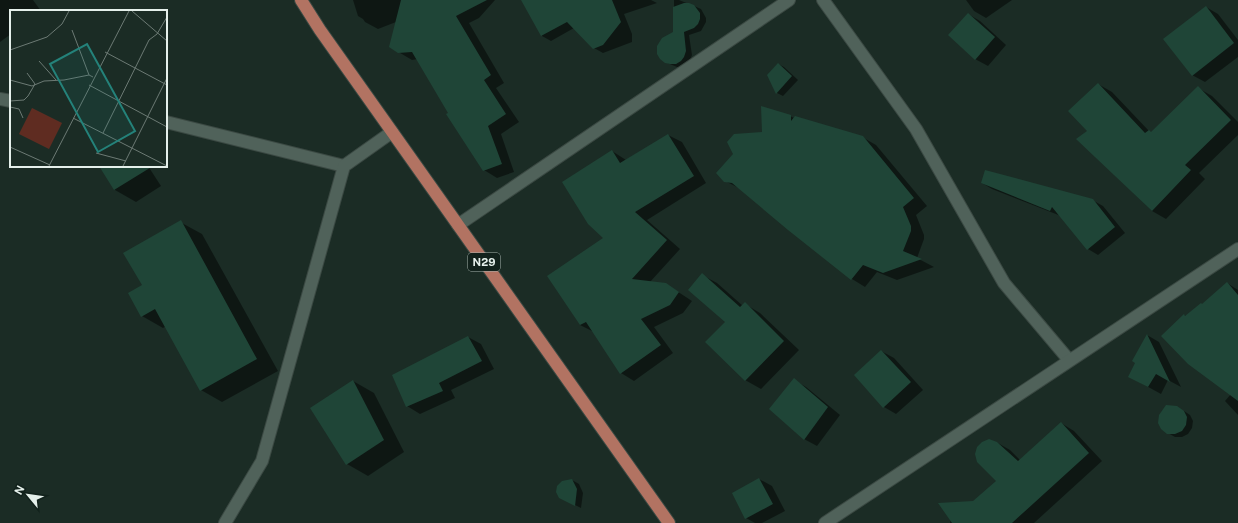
<svg xmlns="http://www.w3.org/2000/svg" width="1238" height="523" font-family="'Public Sans',sans-serif">
<style>
.shadow{fill:#0007}
.building{fill:#1f4537}
.lines{fill:none;stroke-linecap:round;stroke-linejoin:round}
.minor-casing{stroke:#3b4943;stroke-width:14}
.primary-casing{stroke:#3b4943;stroke-width:14}
.minor{stroke:#50625a;stroke-width:12}
.primary{stroke:#b27362;stroke-width:12}
.labels{text-anchor:middle;dominant-baseline:central;stroke-width:3;stroke-linejoin:round;paint-order:stroke}
.shield{fill:#12221c;stroke:#a6b2ad;stroke-width:1}
.shield-label{font-size:11px;font-weight:bold;fill:#e5f0eb}
.inset-road{fill:none;stroke:#6c7a74;stroke-width:1}
.view{fill:#24827a;fill-opacity:0.15;stroke:#24827a;stroke-width:2}
.inset-edge{fill:none;stroke:#e5f0eb;stroke-width:2}
</style>
<rect width="100%" height="100%" fill="#1b2c25"/>
<g class="shadow">
<polygon points="0,0 33,0 41,11 11,11 11,34 0,42"/>
<polygon points="353,0 495,0 479,18 469,23 504,83 496,88 519,122 501,134 514,172 497,178 484,170 418,59 412,60 390,47 396,22 378,29 365,22 363,19 358,16"/>
<polygon points="531,0 651,0 657,3 624,14 632,34 632,42 603,53 594,48 574,28 551,41 542,36 524,4"/>
<polygon points="674,0 679,0 694,6 701,9 706,18 706,22 701,31 689,35 692,55 690,60 683,67 677,67 665,62 674,33"/>
<polygon points="966,0 1012,0 986,18 974,11"/>
<polygon points="1206,7 1218,14 1238,40 1238,57 1205,82 1192,75"/>
<polygon points="968,14 980,21 1006,45 988,66 975,59"/>
<polygon points="778,64 784,67 798,80 783,96 777,93 768,75"/>
<polygon points="1098,84 1112,92 1149,131 1152,133 1198,88 1212,96 1238,122 1238,135 1199,173 1205,179 1166,219 1152,211 1078,139 1088,131"/>
<polygon points="790,116 794,118 862,137 876,145 927,206 916,215 924,235 924,239 917,258 934,267 897,280 877,272 865,287 852,279 741,189 725,181 764,133"/>
<polygon points="668,135 682,142 706,183 647,220 680,249 650,282 666,284 692,301 683,313 654,327 673,353 634,381 621,373 594,332 580,325 605,238 612,151 626,160"/>
<polygon points="100,166 148,166 161,186 136,202 115,190"/>
<polygon points="982,183 1092,200 1103,206 1125,233 1098,255 1088,249 1061,216 992,189"/>
<polygon points="180,222 202,234 278,371 222,402 201,390 166,326 163,328 142,316 143,286"/>
<polygon points="702,275 717,283 743,306 745,304 760,313 799,350 761,389 745,380 727,322"/>
<polygon points="1227,283 1238,290 1238,415 1225,401 1231,394 1184,315 1186,316 1203,305"/>
<polygon points="1147,335 1159,342 1181,387 1168,380 1161,394 1141,383 1137,362"/>
<polygon points="468,337 481,344 494,369 451,390 455,398 420,414 407,406"/>
<polygon points="881,351 894,358 923,390 896,414 884,407"/>
<polygon points="794,380 806,387 840,415 817,446 804,439"/>
<polygon points="353,381 374,393 404,452 368,476 347,464"/>
<polygon points="1184,411 1190,415 1193,421 1192,428 1188,434 1182,437 1175,437 1168,433"/>
<polygon points="1061,423 1074,431 1102,461 1034,523 950,523 956,503 974,502 997,481 996,442 1010,450 1020,460"/>
<polygon points="759,479 772,486 785,511 762,523 755,523 746,518"/>
<polygon points="572,480 579,484 583,493 581,508 567,501"/>
</g>
<g class="building">
<polygon points="401,0 487,0 456,16 491,75 484,80 506,114 488,126 502,164 483,171 446,114 448,113 412,52 398,53 389,47"/>
<polygon points="521,0 612,0 621,22 603,45 593,49 567,22 541,36"/>
<polygon points="684,3 689,3 694,5 700,13 700,19 698,24 694,28 684,32 686,51 684,57 681,61 676,64 670,64 665,63 660,59 657,54 657,46 662,38 673,32 673,7"/>
<polygon points="1206,6 1234,43 1192,76 1163,39"/>
<polygon points="968,13 995,37 975,60 948,35"/>
<polygon points="778,63 792,76 776,94 767,75"/>
<polygon points="1098,83 1145,133 1149,130 1151,132 1198,86 1231,120 1185,165 1191,170 1152,211 1076,139 1087,131 1068,111"/>
<polygon points="761,106 791,115 791,121 795,116 863,136 914,198 903,207 911,226 911,231 903,251 922,259 883,273 863,265 851,280 788,230 732,183 724,182 716,173 733,154 727,142 734,134 762,132"/>
<polygon points="668,134 694,176 635,212 667,240 632,279 666,283 679,292 670,305 641,319 661,345 620,374 586,322 580,325 547,276 603,238 588,224 562,182 612,150 620,163"/>
<polygon points="99,166 153,166 114,190"/>
<polygon points="985,170 1093,199 1115,227 1087,250 1052,207 1050,211 981,183"/>
<polygon points="181,220 257,359 200,391 155,309 141,317 128,293 142,285 123,253"/>
<polygon points="702,273 740,307 745,302 784,341 745,381 705,342 725,322 688,290"/>
<polygon points="1227,282 1238,295 1238,401 1188,364 1161,336 1184,314 1185,316 1201,303 1202,304"/>
<polygon points="1147,334 1170,382 1156,374 1148,387 1128,377 1135,363 1132,361"/>
<polygon points="468,336 482,361 439,383 443,391 406,407 392,375"/>
<polygon points="881,350 911,382 883,408 854,375"/>
<polygon points="794,378 828,407 804,440 769,409"/>
<polygon points="353,380 384,440 346,465 310,408"/>
<polygon points="1166,405 1177,406 1184,411 1187,417 1186,425 1182,431 1175,434 1167,434 1161,429 1158,423 1159,415"/>
<polygon points="1061,422 1089,453 1012,523 952,523 938,503 973,501 996,481 977,462 975,454 977,447 982,442 989,439 997,442 1018,461"/>
<polygon points="759,478 773,504 745,519 732,493"/>
<polygon points="572,479 577,489 575,506 559,498 556,492 557,486 562,481"/>
</g>
<g class="lines">
<defs>
<g id="minor">
<polyline points="823,0 916,129 1004,283 1069,360"/>
<polyline points="0,99 11,101"/>
<polyline points="166,122 344,166"/>
<polyline points="458,225 789,0"/>
<polyline points="225,523 262,461 344,166 392,132"/>
<polyline points="825,523 1238,249"/>
</g>
<polyline id="primary" points="301,0 320,30 669,523"/>
</defs>
<use href="#minor" class="minor-casing"/>
<use href="#primary" class="primary-casing"/>
<use href="#minor" class="minor"/>
<use href="#primary" class="primary"/>
</g>
<g class="labels">
<rect class="shield" x="468" y="253" width="32" height="18" rx="3"/>
<g class="shield-label">
<text x="484" y="262">N29</text>
</g>
</g>
<g transform="translate(10 10)">
<rect width="157" height="157" fill="#1b2c25"/>
<path d="M 22,98 L 52,113 L 39,139 L 9,124 Z" fill="#5f2c21"/>
<path class="inset-road" d="M 122,1 L 157,31M 62,20 L 79,65M 0,40 L 37,27 L 52,14 L 59,1M 95,42 L 157,75M 29,51 L 46,70M 0,70 L 22,76 L 34,71 L 54,70 L 79,65 L 83,67M 79,75 L 157,117M 0,91 L 14,90 L 18,86 L 25,74 L 17,63M 0,97 L 9,99 L 13,108M 63,108 L 157,156M 93,123 L 139,30 L 147,24 L 157,7M 0,137 L 40,155M 86,143 L 116,151M 39,156 L 119,1M 113,156 L 157,68"/>
<path class="view" d="M 77,34 L 125,121 L 88,142 L 40,54 Z"/>
<rect width="157" height="157" class="inset-edge"/>
</g>
<g transform="translate(28 495) rotate(299)" stroke="#12221c" stroke-width="3" paint-order="stroke">
<path d="M0-3L7 15L0 10L-7 15Z" fill="#e5f0eb"/>
<text y="-6" font-size="11" font-weight="bold" text-anchor="middle" fill="#e5f0eb">N</text>
</g>
</svg>
